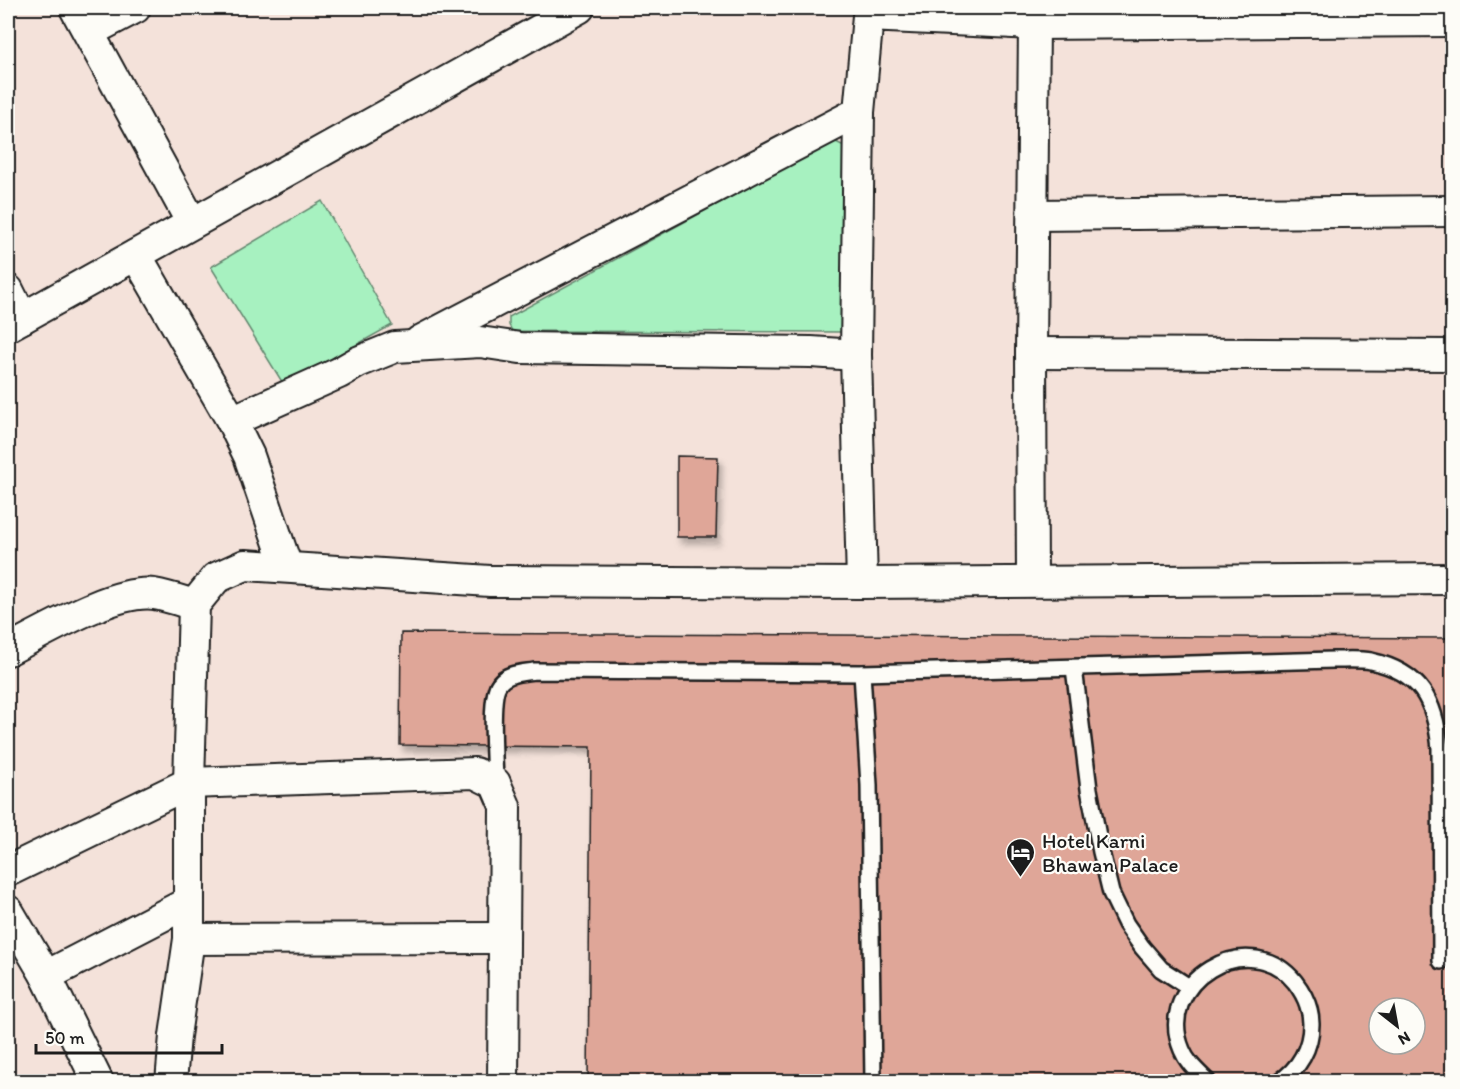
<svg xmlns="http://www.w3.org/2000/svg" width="1460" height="1089" font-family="Itim,sans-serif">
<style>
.green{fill:#a7f1c0;stroke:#62866e;stroke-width:1.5}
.building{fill:#dfa698;stroke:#1c1c1c;stroke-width:1.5;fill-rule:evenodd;filter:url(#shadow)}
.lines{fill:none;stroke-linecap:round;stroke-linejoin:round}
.lane-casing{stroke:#1c1c1c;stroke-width:20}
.street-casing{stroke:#1c1c1c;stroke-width:34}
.lane{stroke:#fdfcf7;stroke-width:15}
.street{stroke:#fdfcf7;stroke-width:30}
.labels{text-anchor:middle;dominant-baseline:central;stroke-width:4.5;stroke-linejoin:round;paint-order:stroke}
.poi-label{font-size:21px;fill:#1c1c1c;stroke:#fdfcf7;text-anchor:start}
</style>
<defs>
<filter id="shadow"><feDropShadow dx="3.5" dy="6" stdDeviation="3" flood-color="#0004"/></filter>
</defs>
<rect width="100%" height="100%" fill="#f4e2da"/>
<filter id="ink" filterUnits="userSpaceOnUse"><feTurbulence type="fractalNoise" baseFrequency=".0167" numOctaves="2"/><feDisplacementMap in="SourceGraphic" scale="12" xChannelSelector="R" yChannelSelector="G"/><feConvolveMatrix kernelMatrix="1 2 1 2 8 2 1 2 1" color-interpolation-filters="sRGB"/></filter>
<g filter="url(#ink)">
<g class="green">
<polygon points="834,141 844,146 843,332 512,331 509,325 509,317"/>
<polygon points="322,201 392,325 284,385 211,267"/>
</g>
<g class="building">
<polygon points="677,456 718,457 716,537 677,537"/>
<path d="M 401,633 L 1452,638 L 1452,1082 L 588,1082 L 591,747 L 400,745 ZM 1379,1008 L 1415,1008 L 1415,1044 L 1379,1044 Z"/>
</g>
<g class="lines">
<defs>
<g id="lane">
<polyline points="1074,668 1089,789 1101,852 1111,893 1126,924 1142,947 1161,969 1189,987"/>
<polyline points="862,673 869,785 873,1082"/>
<path d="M 495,783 C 495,764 489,697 499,684 C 506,673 522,673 534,671 L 862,673 L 1334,660 C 1346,660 1360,659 1371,661 C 1421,672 1435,701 1440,748 L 1441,961"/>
<path d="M 1208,1082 C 1198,1072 1187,1063 1182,1050 C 1153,983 1248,924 1295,982 C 1305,995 1311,1008 1311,1024 C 1311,1048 1299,1069 1279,1082"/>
</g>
<g id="street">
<polyline points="75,8 192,223"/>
<polyline points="89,32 135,8"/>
<polyline points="1033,215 1452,211"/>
<polyline points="136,255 232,421 249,456 287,567"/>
<polyline points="8,290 22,318"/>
<polyline points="8,326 579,8"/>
<polyline points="420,341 859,112"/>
<polyline points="1031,353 1452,355"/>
<polyline points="232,421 339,373 358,362 395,347 480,342 520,348 811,352 856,355"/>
<polyline points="1032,581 1031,353 1034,24"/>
<polyline points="862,583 856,355 859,112 868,16 1034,24 1452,21"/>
<path d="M 8,650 C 44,632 114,589 154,594 C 167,596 181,601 194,605"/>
<polyline points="8,871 189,783 475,773 495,783 505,806 503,1082"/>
<polyline points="8,911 46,976 98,1082"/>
<polyline points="189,939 504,938"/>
<polyline points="46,976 189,902"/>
<polyline points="171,1082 175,1036 189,939 189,783 194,605 216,578 245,565 490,581 862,583 1452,579"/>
</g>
</defs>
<use href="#lane" class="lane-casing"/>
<use href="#street" class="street-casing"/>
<use href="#lane" class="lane"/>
<use href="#street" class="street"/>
</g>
</g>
<defs>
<symbol id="hotel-pin" viewBox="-11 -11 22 30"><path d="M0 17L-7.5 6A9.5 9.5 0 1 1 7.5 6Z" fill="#1c1c1c" stroke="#fdfcf7"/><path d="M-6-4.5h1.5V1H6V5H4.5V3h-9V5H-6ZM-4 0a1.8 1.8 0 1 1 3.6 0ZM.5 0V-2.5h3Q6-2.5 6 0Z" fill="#fff"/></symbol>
</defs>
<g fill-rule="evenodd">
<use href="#hotel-pin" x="1004" y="836" width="33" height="45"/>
</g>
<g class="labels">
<g class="poi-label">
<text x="1042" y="840">Hotel Karni<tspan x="1042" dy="24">Bhawan Palace</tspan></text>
</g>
</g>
<rect width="1460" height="1089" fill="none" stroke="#fdfcf7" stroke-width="30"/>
<rect x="15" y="15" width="1430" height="1059" fill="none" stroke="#1c1c1c" stroke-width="2" filter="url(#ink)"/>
<g transform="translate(1397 1026) rotate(149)"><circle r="28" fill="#fdfcf7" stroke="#a3a29f" stroke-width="1.5"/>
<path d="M0-4.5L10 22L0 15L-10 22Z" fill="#1c1c1c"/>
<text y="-9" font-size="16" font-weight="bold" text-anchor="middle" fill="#1c1c1c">N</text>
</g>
<path d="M36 1044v9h186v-9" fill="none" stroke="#1c1c1c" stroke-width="3"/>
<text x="45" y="1044" font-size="18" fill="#1c1c1c" stroke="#fdfcf7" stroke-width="4.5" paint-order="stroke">50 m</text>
</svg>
